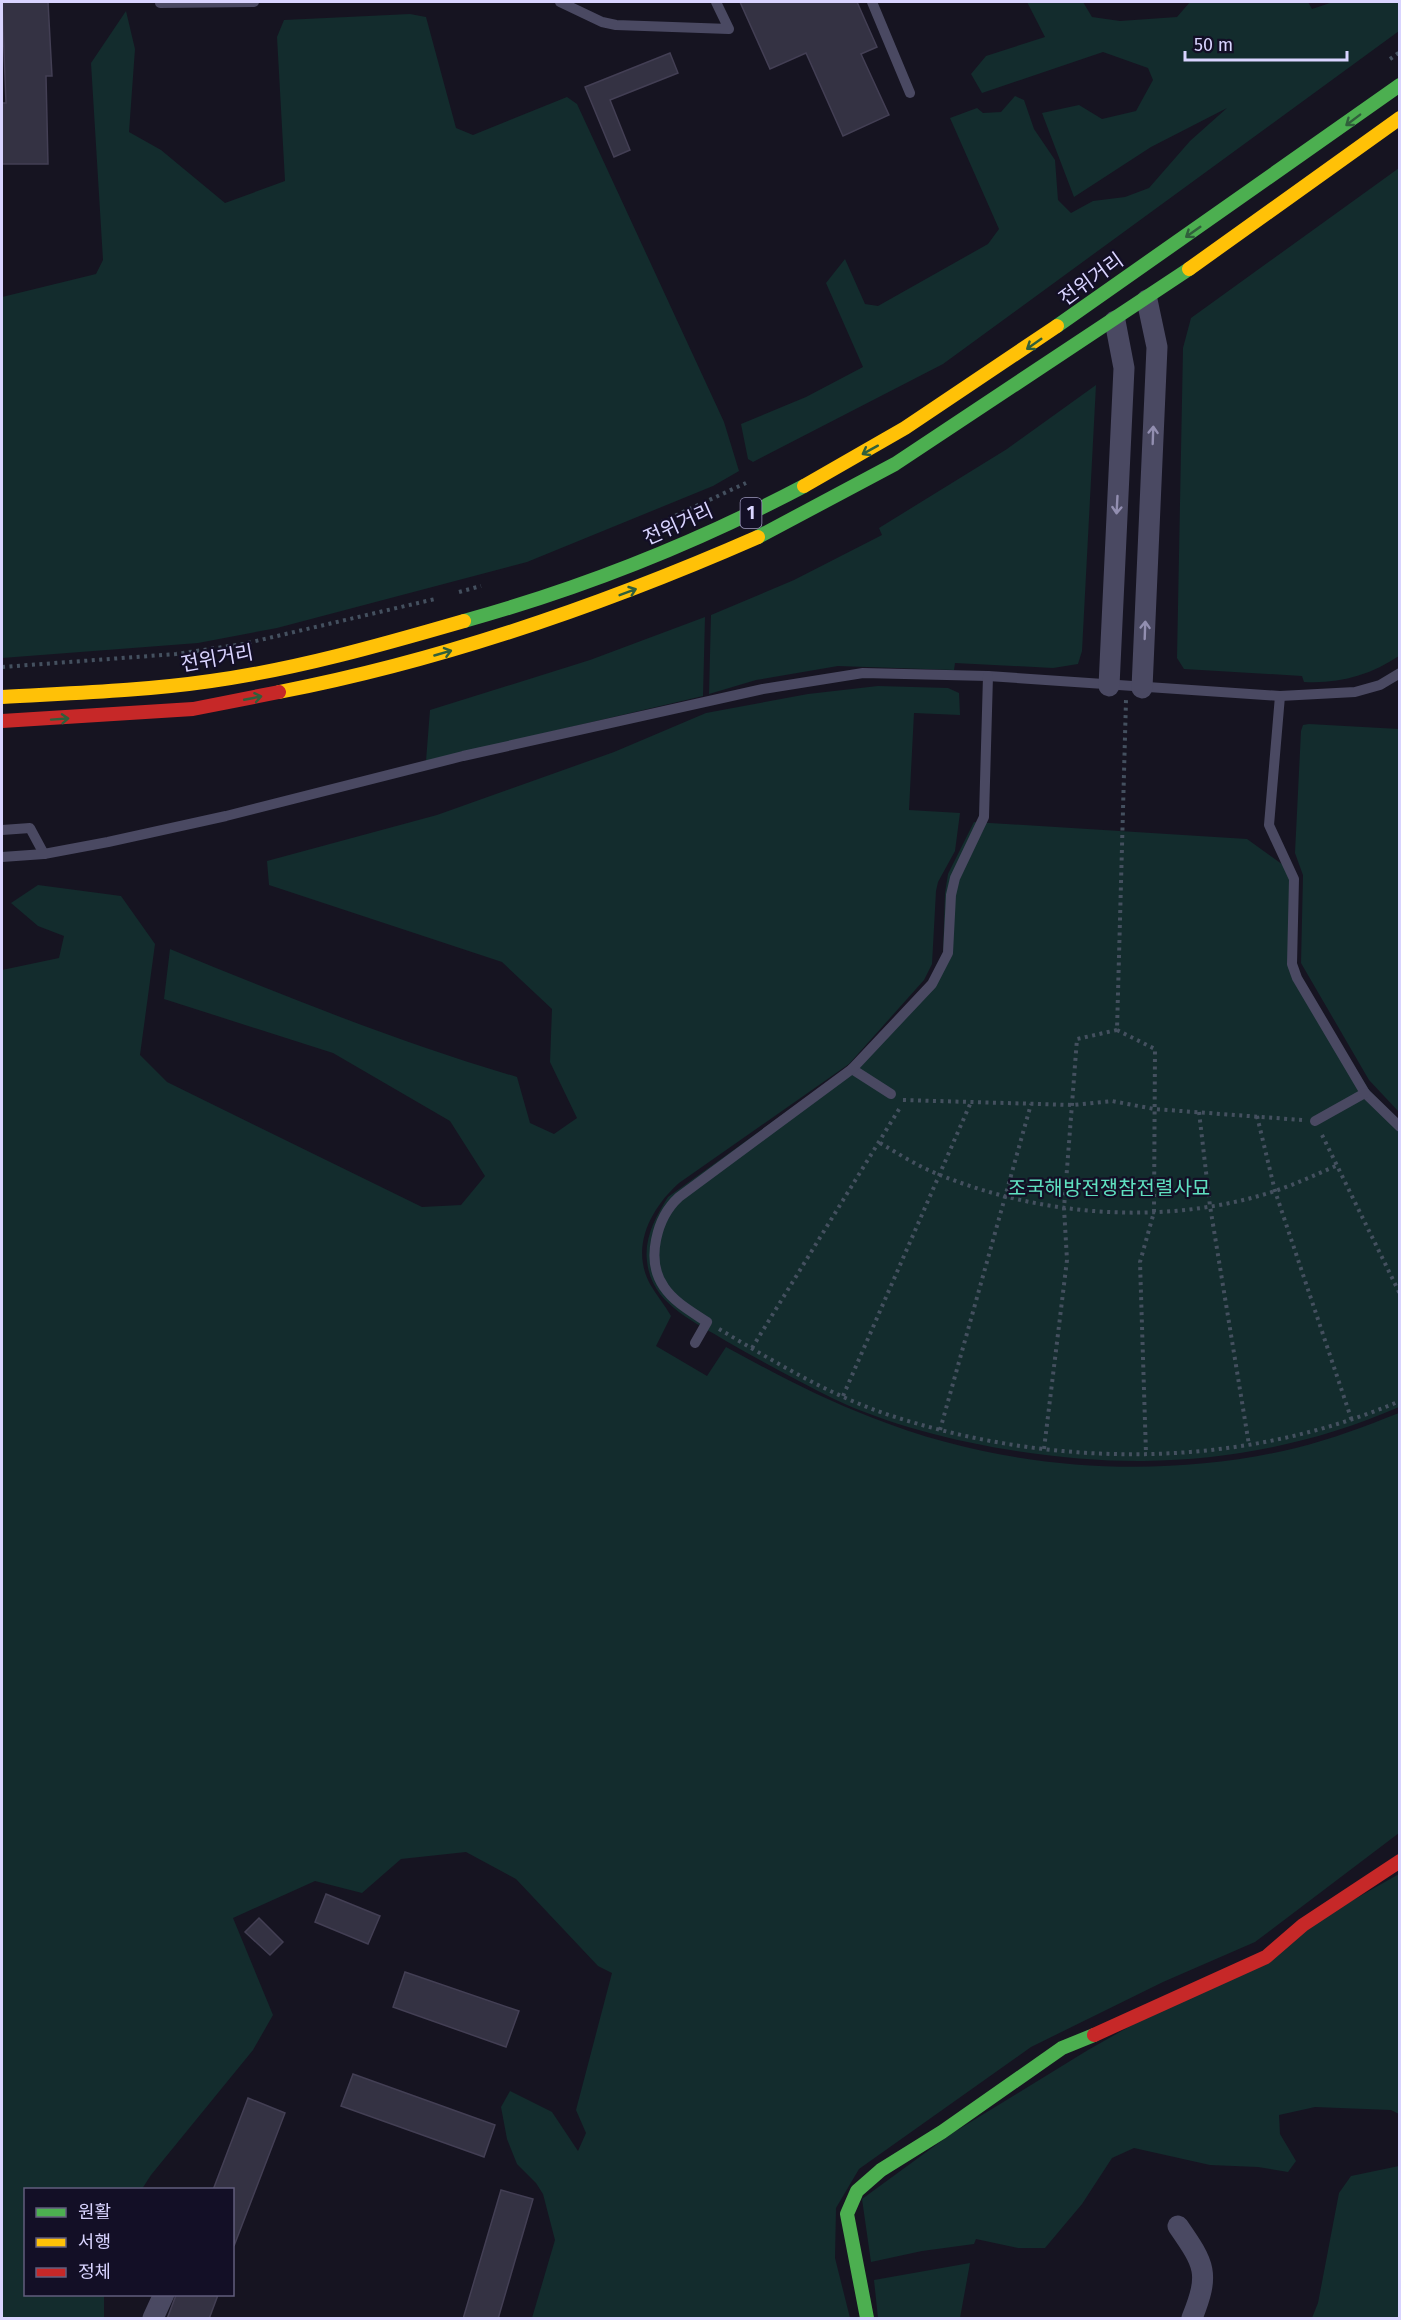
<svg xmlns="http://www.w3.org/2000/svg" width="1401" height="2320" font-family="'Fira Sans','Noto Sans KR',sans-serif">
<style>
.green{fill:#132c2d}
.building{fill:#343243;stroke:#433f54;stroke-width:1.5}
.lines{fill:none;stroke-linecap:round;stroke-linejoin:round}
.path{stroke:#44505f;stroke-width:4;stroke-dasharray:3 4.5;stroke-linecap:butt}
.lane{stroke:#4a4962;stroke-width:10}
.street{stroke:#4a4962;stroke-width:21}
.fast{stroke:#4caf50;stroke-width:14}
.slow{stroke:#ffc107;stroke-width:14}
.jam{stroke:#c62828;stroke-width:14}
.oneway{stroke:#305f3b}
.oneway2{stroke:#928eb0}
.labels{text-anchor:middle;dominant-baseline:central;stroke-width:4.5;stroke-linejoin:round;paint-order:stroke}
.shield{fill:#130f26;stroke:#9e99be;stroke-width:1.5}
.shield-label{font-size:18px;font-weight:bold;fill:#d9d4ff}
.street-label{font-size:20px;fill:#d9d4ff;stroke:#130f26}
.park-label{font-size:20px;fill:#5fe0c0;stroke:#130f26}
</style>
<rect width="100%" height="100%" fill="#161421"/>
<g class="green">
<polygon points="1027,2 1083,2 1092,17 1120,21 1177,17 1190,2 1308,2 1312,9 1333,2 1399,2 1399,31 943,364 753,462 748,459 741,424 806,397 863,367 826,283 845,259 865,304 878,306 988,244 999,229 950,118 977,108 983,113 1001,112 1015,96 1024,100 1034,129 1055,160 1058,200 1071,213 1093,201 1125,197 1149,188 1190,141 1227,108 1151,147 1074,197 1042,113 1079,105 1102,119 1136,111 1153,80 1148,68 1103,52 982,93 971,74 986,56 1045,37"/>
<polygon points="126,11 135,49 129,132 161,150 225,203 285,181 277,37 284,20 410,14 426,17 456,128 473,135 567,97 577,104 724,422 739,471 713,486 527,562 277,628 198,643 2,658 2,297 96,274 103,260 91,63"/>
<path d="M 1399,168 L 1399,656 C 1370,675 1340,684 1304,682 L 1302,676 L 1184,669 L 1177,658 L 1183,348 L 1191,318 Z"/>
<polygon points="1096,385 1082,651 1078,664 1053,668 955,663 954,670 838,666 756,680 709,694 711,615 794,580 882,535 879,528 1007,449"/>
<polygon points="705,617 703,696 426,761 430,710 590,660"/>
<path d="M 878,686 L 948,688 L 959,693 L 960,715 L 914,713 L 909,810 L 960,813 L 955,851 L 938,882 L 936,891 L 932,964 L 924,980 L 849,1064 L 679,1183 C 651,1208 630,1247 650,1284 C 656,1295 665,1305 671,1316 L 656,1346 L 707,1376 L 726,1347 C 774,1373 822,1399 873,1418 C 1004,1470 1159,1481 1296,1448 C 1332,1439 1366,1426 1399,1413 L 1399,1833 L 1255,1942 L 1163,1982 L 1031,2047 L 859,2169 L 836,2208 L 835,2258 L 850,2318 L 532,2318 L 555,2240 L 543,2194 L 536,2183 L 517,2164 L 507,2139 L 501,2107 L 510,2091 L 552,2112 L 578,2151 L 586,2133 L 576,2110 L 612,1973 L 598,1966 L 516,1879 L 466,1852 L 401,1859 L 362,1893 L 315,1881 L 233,1918 L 273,2015 L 253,2050 L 151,2175 L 142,2189 L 26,2190 L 26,2294 L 104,2295 L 104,2318 L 2,2318 L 2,970 L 59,958 L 64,936 L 38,926 L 11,903 L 38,885 L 121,896 L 155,944 L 140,1055 L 167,1082 L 422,1207 L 461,1205 L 485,1176 L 450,1121 L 333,1053 L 164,999 L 170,949 C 284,996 398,1042 517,1077 L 530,1123 L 554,1134 L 577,1118 L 550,1062 L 552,1009 L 502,962 L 269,885 L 267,861 L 437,815 L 614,752 L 706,713 L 808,694 Z"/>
<polygon points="1309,724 1399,729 1399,1112 1369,1080 1301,963 1303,875 1295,853 1301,731 1303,725"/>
<path d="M 974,822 L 1247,839 L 1297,875 L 1297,965 L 1301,979 L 1369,1090 L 1399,1120 L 1399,1407 C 1319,1442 1232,1460 1144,1461 C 1049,1462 920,1440 834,1399 C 798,1381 761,1361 726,1341 C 694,1321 651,1304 647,1261 C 644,1238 656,1216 668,1197 L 850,1066 L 928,984 L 943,953 L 945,893 L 948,874 Z"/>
<polygon points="1399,1874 1399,2114 1391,2110 1315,2107 1279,2115 1280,2134 1296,2161 1288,2172 1258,2167 1210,2165 1134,2148 1112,2158 1082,2204 1045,2248 1018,2248 976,2239 974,2244 922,2251 871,2262 862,2199 951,2134 1088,2050"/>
<polygon points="1399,2166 1399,2318 1312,2318 1318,2303 1339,2193 1351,2176"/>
<polygon points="970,2263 960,2318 878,2318 874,2280"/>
</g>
<g class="building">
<polygon points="2,2 48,2 52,76 46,76 48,164 2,164 2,103 6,103"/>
<polygon points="740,2 857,2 877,47 861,54 889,115 843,136 806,53 770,69"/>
<polygon points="670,53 678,73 610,100 630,150 614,157 585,87"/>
<polygon points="326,1894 380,1916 368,1944 315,1922"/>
<polygon points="259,1918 283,1942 270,1955 245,1932"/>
<polygon points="405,1972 519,2011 506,2047 393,2007"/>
<polygon points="353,2074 495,2125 484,2157 341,2106"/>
<polygon points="248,2098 285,2113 234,2246 232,2190 213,2190"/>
<polygon points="501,2190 533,2199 498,2319 463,2319"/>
<polygon points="176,2295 218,2295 209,2319 167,2319"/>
</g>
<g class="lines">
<g class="path">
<polyline points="1390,59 1400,52"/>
<polyline points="655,525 746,483"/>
<polyline points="459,592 481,586"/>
<polyline points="2,667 176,654 243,644 435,599"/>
<polyline points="1117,1030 1155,1049 1154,1212 1140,1262 1146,1454"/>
<polyline points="903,1100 1073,1105 1112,1101 1154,1109 1302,1120"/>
<polyline points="1199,1112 1210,1206 1249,1445"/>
<polyline points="1257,1116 1275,1191 1352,1421"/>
<polyline points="1322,1135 1400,1294"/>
<path d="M 880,1143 C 899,1154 919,1167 940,1175 C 1044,1217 1168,1226 1275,1191 C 1296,1184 1317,1174 1338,1165"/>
<path d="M 719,1329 C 773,1361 829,1395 889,1415 C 1054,1469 1239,1470 1400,1401"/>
<polyline points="752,1348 901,1106"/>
<polyline points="843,1396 971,1102"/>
<polyline points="940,1430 1031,1104"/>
<polyline points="1044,1449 1067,1260 1064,1208 1077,1039 1117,1030 1126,700"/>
</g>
<g class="lane">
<polyline points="560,2 602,22 616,25 729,29 716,2"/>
<polyline points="872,2 910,93"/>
<polyline points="160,3 254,2"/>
<polyline points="1280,696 1269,825 1294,879 1292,964 1297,978 1365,1093 1400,1127"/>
<polyline points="2,830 30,828 44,854"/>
<polyline points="2,857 44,854 108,842 226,816 463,756 763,689 863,673 988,676 1280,696 1355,692 1380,685 1400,673"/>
<polyline points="852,1069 891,1094"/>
<polyline points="1315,1121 1365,1093"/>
<path d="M 695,1343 L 707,1322 C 692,1312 674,1302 664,1287 C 645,1260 657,1217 679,1197 L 852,1069 L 932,984 L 948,953 L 951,895 L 955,878 L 984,817 L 988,676"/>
</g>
<g class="street">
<polyline points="1109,686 1124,368 1115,321"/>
<polyline points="1142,688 1157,347 1147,300"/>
<path d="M 1178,2226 C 1205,2265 1210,2273 1192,2318"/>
<polyline points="153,2318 164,2294"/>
</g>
<g class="fast">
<polyline points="1057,326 1400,85"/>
<polyline points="758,537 895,464 1189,269"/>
<path d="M 464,621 C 583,588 696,543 804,486"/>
<polyline points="867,2318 847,2214 857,2191 881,2170 942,2132 1062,2048 1094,2035"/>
</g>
<g class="slow">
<polyline points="1189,269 1400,118"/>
<polyline points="804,486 905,428 1057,326"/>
<path d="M 279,692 C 445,660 603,605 758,537"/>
<path d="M 2,697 C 72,693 142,691 211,681 C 297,669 381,645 464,621"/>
</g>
<g class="jam">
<polyline points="2,721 193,709 279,692"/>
<polyline points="1094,2035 1266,1957 1303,1925 1400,1861"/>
</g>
</g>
<defs><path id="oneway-shaft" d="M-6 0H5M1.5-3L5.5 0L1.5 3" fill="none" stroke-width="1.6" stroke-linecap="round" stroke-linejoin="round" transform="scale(1.5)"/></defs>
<g class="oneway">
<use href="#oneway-shaft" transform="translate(1353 120) rotate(143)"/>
<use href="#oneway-shaft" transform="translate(1193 232) rotate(145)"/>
<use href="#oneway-shaft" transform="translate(1034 344) rotate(145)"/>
<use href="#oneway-shaft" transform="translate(870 450) rotate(151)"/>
<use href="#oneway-shaft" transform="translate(628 592) rotate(-21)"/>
<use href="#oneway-shaft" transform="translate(443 653) rotate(-16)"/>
<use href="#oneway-shaft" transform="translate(253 698) rotate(-11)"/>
<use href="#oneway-shaft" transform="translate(60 719) rotate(-4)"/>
</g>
<g class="oneway2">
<use href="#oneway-shaft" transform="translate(1153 435) rotate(-88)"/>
<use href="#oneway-shaft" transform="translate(1117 505) rotate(93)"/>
<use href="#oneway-shaft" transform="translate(1145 630) rotate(-88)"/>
</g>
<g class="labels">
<rect class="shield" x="740.5" y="498" width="21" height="30" rx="4.5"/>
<g class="shield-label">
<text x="751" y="513">1</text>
</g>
<g class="street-label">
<text transform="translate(1091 279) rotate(-36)">전위거리</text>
<text transform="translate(678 524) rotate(-24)">전위거리</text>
<text transform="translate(217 658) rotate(-10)">전위거리</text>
</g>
<g class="park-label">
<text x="1109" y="1188">조국해방전쟁참전렬사묘</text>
</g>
</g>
<rect width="1401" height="2320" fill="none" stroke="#d9d4ff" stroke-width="6"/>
<rect x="24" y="2188" width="210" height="108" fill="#130f26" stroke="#625e7d" stroke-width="1.5"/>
<rect x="36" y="2208" width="30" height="9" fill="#4caf50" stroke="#625e7d" stroke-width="1.5"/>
<text x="78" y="2218" font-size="18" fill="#d9d4ff">원활</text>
<rect x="36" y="2238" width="30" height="9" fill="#ffc107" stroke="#625e7d" stroke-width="1.5"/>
<text x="78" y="2248" font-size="18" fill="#d9d4ff">서행</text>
<rect x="36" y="2268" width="30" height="9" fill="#c62828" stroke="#625e7d" stroke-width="1.5"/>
<text x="78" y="2278" font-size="18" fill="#d9d4ff">정체</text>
<path d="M1185 51v9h162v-9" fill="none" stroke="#d9d4ff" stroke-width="3"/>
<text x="1194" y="51" font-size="18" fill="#d9d4ff" stroke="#130f26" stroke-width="4.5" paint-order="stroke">50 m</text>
</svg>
